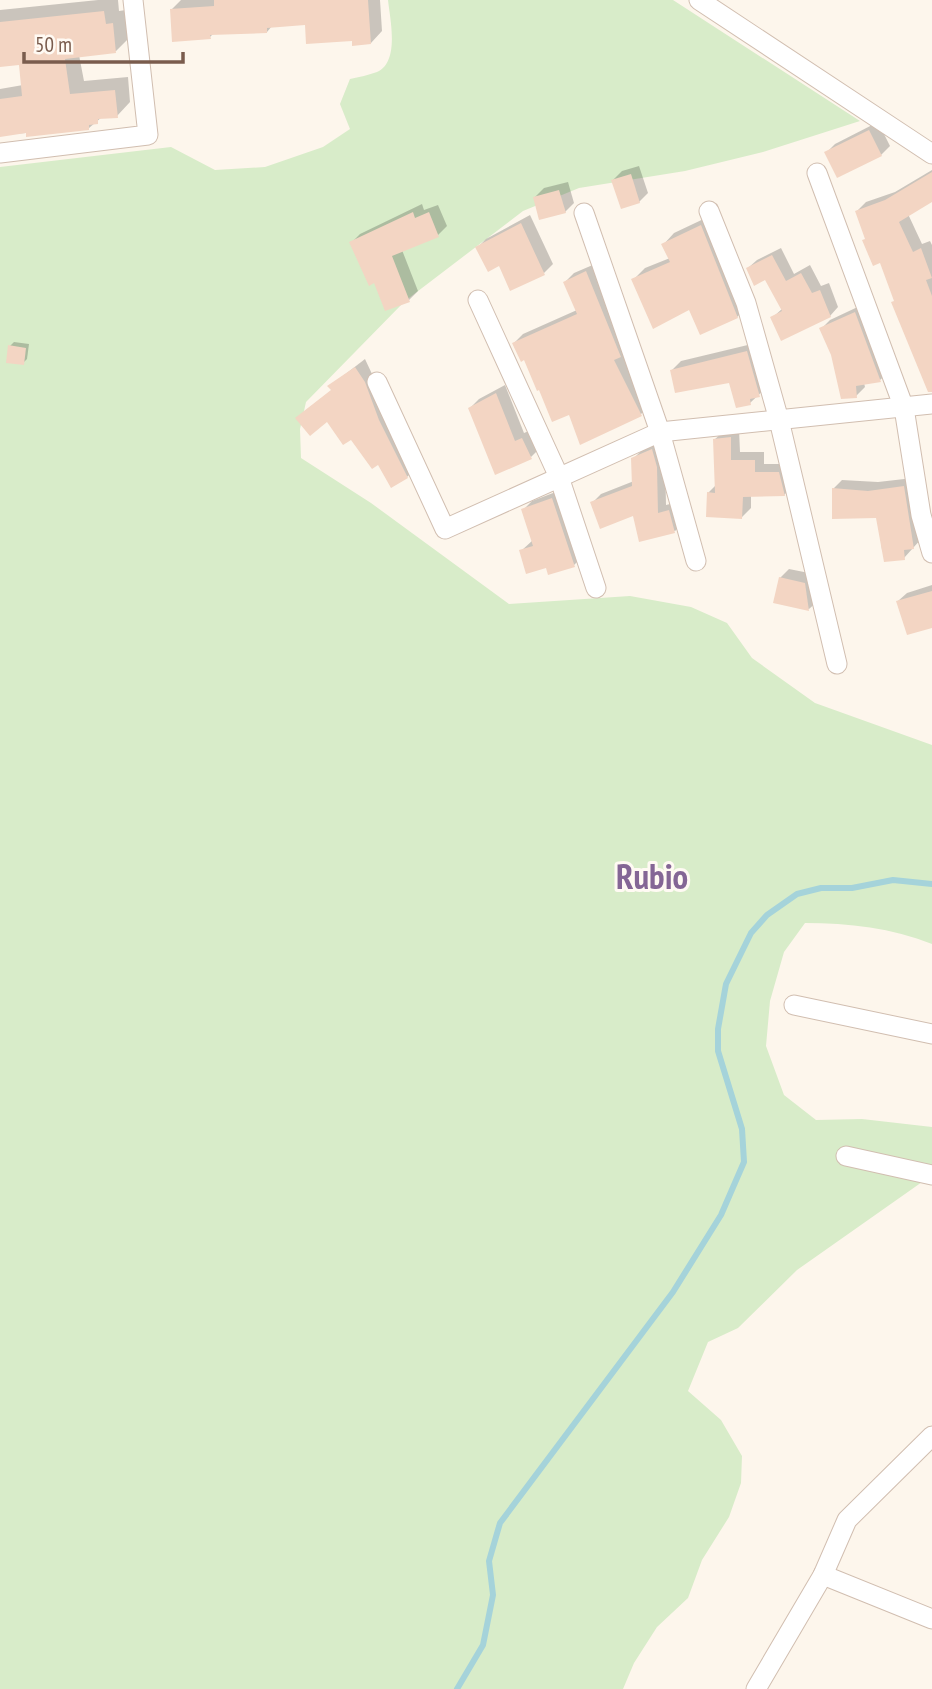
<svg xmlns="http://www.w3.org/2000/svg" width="932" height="1689" font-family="'PT Sans Narrow',sans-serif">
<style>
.green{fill:#d8ecc9}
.shadow{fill:#0003}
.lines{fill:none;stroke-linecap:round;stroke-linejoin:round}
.stream{stroke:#a5d3da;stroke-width:6}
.building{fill:#f3d5c3}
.minor-casing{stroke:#d1beb0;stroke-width:21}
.minor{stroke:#fff;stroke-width:19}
.labels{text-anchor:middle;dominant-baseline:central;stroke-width:6;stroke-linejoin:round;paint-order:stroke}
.town-label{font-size:35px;font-weight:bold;fill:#846695;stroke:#fffaf3}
</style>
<rect width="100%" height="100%" fill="#fdf6ec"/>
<path class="green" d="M 388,0 L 673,0 L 860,121 L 763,152 L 685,171 L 579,188 L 523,211 L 405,301 L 306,402 L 300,429 L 301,458 L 371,503 L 509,604 L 630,596 L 691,607 L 727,623 L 752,658 L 815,703 L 932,745 L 932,944 C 892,928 849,923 805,923 L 784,952 L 770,1001 L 766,1046 L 784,1095 L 816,1120 L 862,1119 L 932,1127 L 932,1175 L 797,1270 L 738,1328 L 708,1342 L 688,1391 L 721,1420 L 742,1456 L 741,1483 L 729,1517 L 702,1560 L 688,1598 L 657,1627 L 634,1663 L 623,1689 L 0,1689 L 0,167 L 171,147 L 215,170 L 265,167 L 323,147 L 350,129 L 340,104 L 350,79 C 359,77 369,75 377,72 C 400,62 390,19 388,0 Z"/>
<g class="shadow">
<polygon points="98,0 118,0 119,11 126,10 129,38 116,51 79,55 84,81 128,77 130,102 117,116 102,117 89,128 0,135 0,89 23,85 21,63 0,65 0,10"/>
<polygon points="181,0 380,0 382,31 371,43 306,23 272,26 267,32 214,33 210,37 172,9"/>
<polygon points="878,122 890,146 881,155 826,153 835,144"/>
<polygon points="639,166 648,193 639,202 613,180 622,171"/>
<polygon points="932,170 932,200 908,214 922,244 930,241 932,245 932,374 896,300 881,260 866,238 857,211 866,202 895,192"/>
<polygon points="568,182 574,203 565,212 535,197 544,188"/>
<polygon points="422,204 424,210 438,205 447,226 438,235 402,250 418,291 409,300 375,281 351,243 360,234"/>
<polygon points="530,215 553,264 544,273 499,264 477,248 486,239"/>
<polygon points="712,215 748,306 737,317 690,308 633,280 645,268 670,258 663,245 674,233"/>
<polygon points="781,248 794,274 810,265 821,286 829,283 838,307 830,316 772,318 783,308 766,278 748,268 757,260"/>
<polygon points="595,264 649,406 640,415 570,413 514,343 523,334 577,310 565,282 574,273"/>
<polygon points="864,304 889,372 880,380 864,383 865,387 856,396 821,329 830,320"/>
<polygon points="14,342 29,344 27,359 23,363 10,346"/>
<polygon points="756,343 768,386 750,403 731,381 672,370 681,361"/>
<polygon points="365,359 416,468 407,477 330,386"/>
<polygon points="505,385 524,433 531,430 540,448 531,457 470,408 479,399"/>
<polygon points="739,429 740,452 764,452 764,464 787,464 793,486 784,495 751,495 751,508 742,517 708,493 716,485 714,440 724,431"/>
<polygon points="661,441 665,457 666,505 678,502 684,522 675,531 634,514 592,503 601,494 634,481 633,459 642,450"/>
<polygon points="913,478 922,538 904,558 882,550 878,516 833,489 842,480 878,482"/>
<polygon points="561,490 583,556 574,565 547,566 521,551 533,540 523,510 532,501"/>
<polygon points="789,569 814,574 818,601 809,609 775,602 780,578"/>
<polygon points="932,585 932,626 898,601 907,593"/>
</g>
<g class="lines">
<polyline class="stream" points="457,1689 483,1645 493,1595 489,1561 500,1523 673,1292 721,1215 734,1185 744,1162 742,1129 718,1051 718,1029 726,984 751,933 767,915 797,894 821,888 852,888 893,880 932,884"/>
</g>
<g class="building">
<polygon points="214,0 368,0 371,44 352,46 352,41 306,44 305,25 267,28 267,33 210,35 211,39 172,42 170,9 214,6"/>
<polygon points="104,11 106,24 113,23 116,53 65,59 70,94 115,90 118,118 98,119 98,124 89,125 89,130 26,137 26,133 0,137 0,99 22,96 19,65 0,67 0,22"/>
<polygon points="869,130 882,156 837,178 824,152"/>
<polygon points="932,172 932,202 899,222 913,252 921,248 932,278 926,280 932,296 932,392 928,392 891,302 894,301 880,263 873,266 862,240 865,239 855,211 885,200"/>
<polygon points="631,174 640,203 621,209 611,180"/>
<polygon points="559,190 566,213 539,220 533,197"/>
<polygon points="413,212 415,218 429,212 439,237 392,256 410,302 385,311 374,283 369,286 349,242"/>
<polygon points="521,223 545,275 510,291 499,266 488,272 475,247"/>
<polygon points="701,225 738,318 700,335 689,310 653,329 631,279 670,262 661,244"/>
<polygon points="772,255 786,281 801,273 812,293 820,290 831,317 781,341 770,317 782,311 765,280 754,286 746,268"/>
<polygon points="586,271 621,357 614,360 642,416 580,445 569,415 552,422 539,390 537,391 524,360 521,362 512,343 577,314 563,282"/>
<polygon points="855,312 881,382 856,386 857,398 841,399 831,355 819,328"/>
<polygon points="8,345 26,348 24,365 6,363"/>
<polygon points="747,351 760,397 750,399 751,405 736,408 729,383 675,393 670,370"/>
<polygon points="355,367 365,382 379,420 408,478 391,488 378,465 372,469 351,440 343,445 327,422 310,436 295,418 331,390 327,386"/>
<polygon points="496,393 515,441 522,438 532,459 495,475 468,408"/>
<polygon points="731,437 731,460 755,460 755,472 779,472 785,496 743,497 742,519 706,517 707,492 715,493 713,439"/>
<polygon points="652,449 657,467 658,513 669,510 675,533 639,542 633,516 600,529 590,502 632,486 631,458"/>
<polygon points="904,486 914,549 904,550 905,560 884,562 876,518 832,519 832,488 868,491"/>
<polygon points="552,498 575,567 548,575 546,568 526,574 519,550 533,546 521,509"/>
<polygon points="779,577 805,583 809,611 773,603"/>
<polygon points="932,591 932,628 907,635 896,601"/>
</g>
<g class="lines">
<defs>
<g id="minor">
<polyline points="699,0 932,154"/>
<polyline points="0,153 148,135 133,0"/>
<polyline points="817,173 904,408 921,515 932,553"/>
<polyline points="709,211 746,303 779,420 837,664"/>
<polyline points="584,213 660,432 696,561"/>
<polyline points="478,300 559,477 596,588"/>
<polyline points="377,382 445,529 660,432 932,404"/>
<polyline points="794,1005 932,1034"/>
<polyline points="846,1156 932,1175"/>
<polyline points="823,1575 932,1619"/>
<polyline points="756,1689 823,1575 847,1520 932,1436"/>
</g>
</defs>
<use href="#minor" class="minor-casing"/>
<use href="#minor" class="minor"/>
</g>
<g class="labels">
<g class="town-label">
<text x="652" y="876">Rubio</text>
</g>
</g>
<path d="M24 52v10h159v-10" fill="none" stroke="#7a5c4d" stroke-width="3.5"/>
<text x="35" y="52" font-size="21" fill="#7a5c4d" stroke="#fffaf3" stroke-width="5" paint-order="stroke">50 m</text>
</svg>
